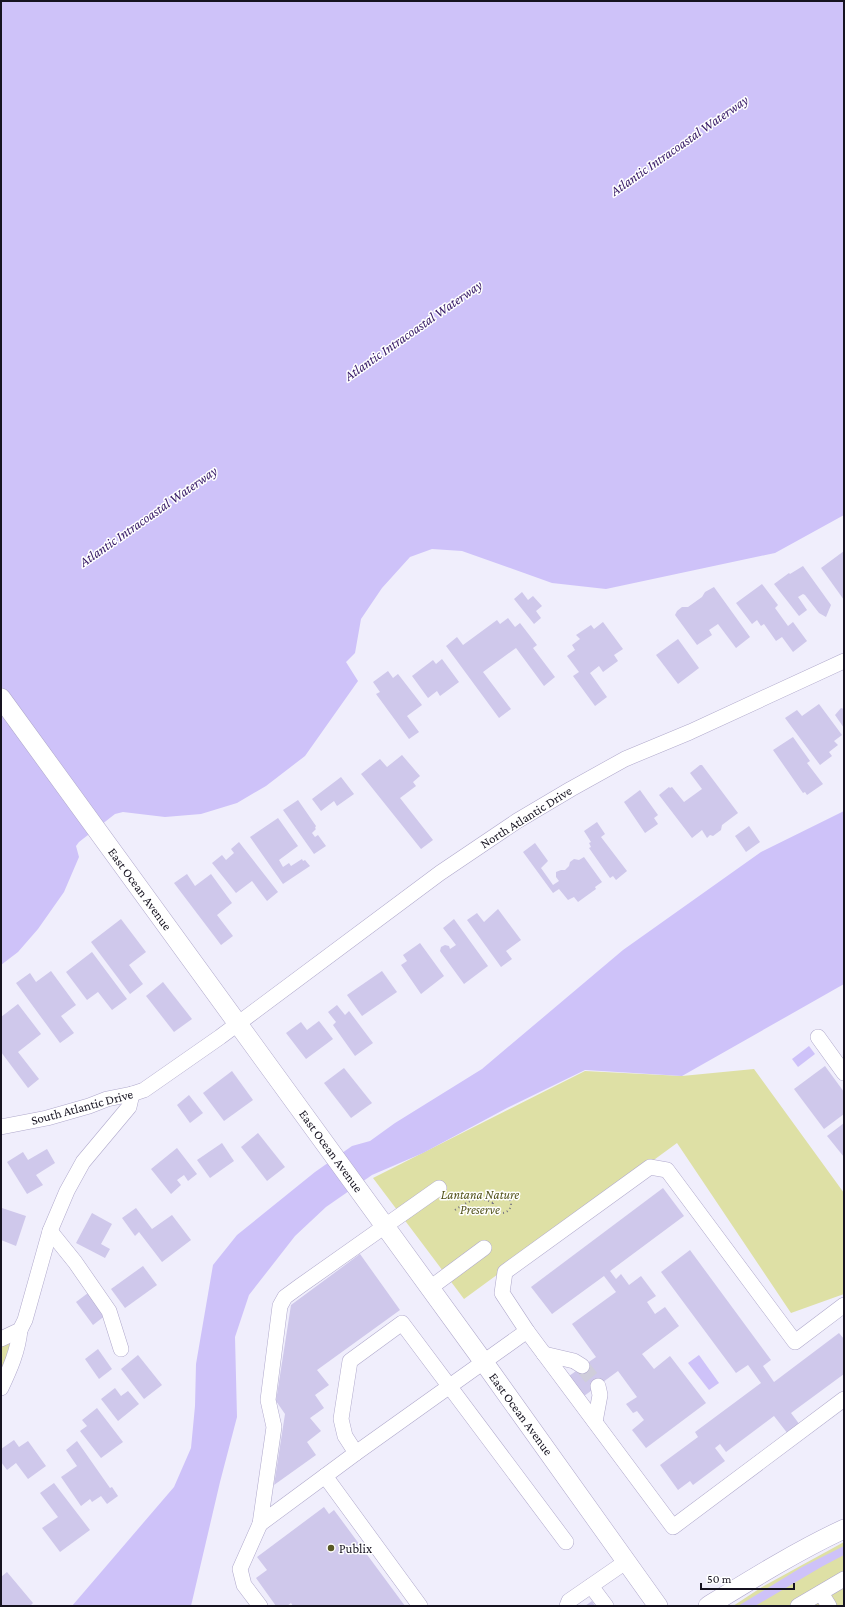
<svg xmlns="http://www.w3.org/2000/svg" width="845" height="1607" font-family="'Crimson Pro',serif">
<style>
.green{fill:#dee0a5}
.water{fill:#cec2f9}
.building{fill:#cfc8eb}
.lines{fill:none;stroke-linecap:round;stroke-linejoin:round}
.minor-tunnel{stroke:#cfcddb;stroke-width:15;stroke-dasharray:15 8;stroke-linecap:butt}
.minor-casing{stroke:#b0a9cc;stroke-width:16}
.major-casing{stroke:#b0a9cc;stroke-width:20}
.path{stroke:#787683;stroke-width:2;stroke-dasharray:1 3;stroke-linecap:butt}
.minor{stroke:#fff;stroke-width:15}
.major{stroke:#fff;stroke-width:19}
.poi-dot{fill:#595926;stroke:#fff;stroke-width:1.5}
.labels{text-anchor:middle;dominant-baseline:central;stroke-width:3;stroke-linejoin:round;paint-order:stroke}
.street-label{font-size:13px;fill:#161320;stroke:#fff}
.park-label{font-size:13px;font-style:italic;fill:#54541d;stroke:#fff}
.poi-label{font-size:13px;fill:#161320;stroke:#fff;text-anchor:start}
.water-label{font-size:14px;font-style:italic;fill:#351865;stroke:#fff}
</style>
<rect width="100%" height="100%" fill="#f0eefc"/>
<g class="green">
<polygon points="754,1069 844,1193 844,1294 791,1313 677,1143 464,1299 373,1178 585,1071 682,1076"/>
<polygon points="15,1336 1,1380 1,1343"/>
<polygon points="844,1542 844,1606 733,1606 762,1587"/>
</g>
<g class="water">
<polygon points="1,1 844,1 844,515 775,553 606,589 552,583 462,551 432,549 410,557 382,588 361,619 355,653 346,662 358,681 305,756 266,786 237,803 201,814 165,817 123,812 115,814 79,842 76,846 79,857 64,892 38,929 18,952 1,965"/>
<polygon points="844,811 844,984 682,1076 585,1070 507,1108 423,1153 372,1175 326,1207 295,1236 249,1295 235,1337 237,1417 220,1482 191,1606 72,1606 174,1487 191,1448 195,1406 196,1364 213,1265 237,1235 315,1172 352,1146 370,1141 395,1123 482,1069 623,950 761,852"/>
<polygon points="809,1046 815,1054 798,1067 792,1059"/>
<polygon points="699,1355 719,1383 709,1390 688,1363"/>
<polygon points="844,1546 844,1555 823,1566 755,1606 738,1606 802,1567"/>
</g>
<g class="building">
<polygon points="844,551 844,600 821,568"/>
<polygon points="803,566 831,605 826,617 819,613 805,595 803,594 798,597 807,610 799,616 774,584 789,573 790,574"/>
<polygon points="762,584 778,605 775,608 788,626 793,622 807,641 793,652 782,637 776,641 764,624 761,626 757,620 752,624 736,603"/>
<polygon points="714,587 750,637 736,648 718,624 709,630 712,635 697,645 675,615 677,611 682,607 688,607 702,597 705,592"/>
<polygon points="522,592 528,600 533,596 542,606 536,611 541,618 534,624 514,599"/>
<polygon points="508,618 515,627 520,623 537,645 533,648 555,677 544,686 516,648 483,672 511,709 499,718 446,646 457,637 463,645 497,620 500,624"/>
<polygon points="603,622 623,649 614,655 618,661 603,672 599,666 590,673 607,697 595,706 573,676 579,672 567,656 575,650 572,645 580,639 576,635 591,625 594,629"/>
<polygon points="678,639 699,668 678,684 656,655"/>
<polygon points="442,659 459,682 440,696 437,691 428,698 412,676 433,660 436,664"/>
<polygon points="388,671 393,678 398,674 422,705 407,716 419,732 409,739 376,694 380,692 373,682"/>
<polygon points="819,704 842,735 834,741 838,745 829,752 832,756 820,765 785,718 797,710 802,716"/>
<polygon points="841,708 844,709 844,728 835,715"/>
<polygon points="793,737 810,761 807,763 823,784 807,795 805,792 803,793 773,750"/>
<polygon points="402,755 420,776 413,782 416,786 400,798 433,840 421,849 361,774 380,759 387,767"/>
<polygon points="700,765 702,765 738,813 722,825 721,830 713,836 710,835 707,838 702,830 692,838 659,795 669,787 670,788 672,787 684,802 702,789 690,773"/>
<polygon points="341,777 354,794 337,806 334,801 321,811 312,799"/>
<polygon points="640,790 658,815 654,818 658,824 645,833 624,802"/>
<polygon points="298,800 316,826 315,828 316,829 312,833 315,837 318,835 326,846 314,854 283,810"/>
<polygon points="278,818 298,846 279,860 283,867 289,863 291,866 302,859 303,861 305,860 310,866 283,884 250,837"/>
<polygon points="597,822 605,834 601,837 627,871 616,880 613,876 610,878 589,848 591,847 589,843 591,842 584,831"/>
<polygon points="749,826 760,842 746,852 735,836"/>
<polygon points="239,842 278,892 267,901 252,881 236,893 212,863 222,855 226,860 234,853 231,849"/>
<polygon points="535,843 548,861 541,868 553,885 559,881 556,877 556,872 561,870 565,870 569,866 570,862 574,859 579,860 584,857 602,882 595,887 596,889 578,902 574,897 568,900 559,889 553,893 523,852"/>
<polygon points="187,874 195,886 211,874 232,903 217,915 233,936 221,945 174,883"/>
<polygon points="498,909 521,940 506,951 512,959 501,967 467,920 477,913 484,922"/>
<polygon points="121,919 146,952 129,965 143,984 130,994 91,942"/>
<polygon points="454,919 488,966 464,984 440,951 441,947 445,945 449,946 450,949 456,945 443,928"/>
<polygon points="420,943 444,976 421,994 401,965 407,961 403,955"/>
<polygon points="92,952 127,999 112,1010 98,992 87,1000 66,972"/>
<polygon points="51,971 76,1005 61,1016 74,1033 60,1043 16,983 30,973 36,982"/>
<polygon points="382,971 397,992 362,1016 347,995"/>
<polygon points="163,982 192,1019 174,1032 146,996"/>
<polygon points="18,1004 41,1034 18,1052 39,1079 28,1088 1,1052 1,1017"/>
<polygon points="337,1005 345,1015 349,1011 373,1043 355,1056 333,1025 336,1022 328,1012"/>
<polygon points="319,1021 333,1039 306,1059 286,1033 301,1022 307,1030"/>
<polygon points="825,1066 844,1092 844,1114 824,1129 794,1089"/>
<polygon points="344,1068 372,1103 351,1118 324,1083"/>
<polygon points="232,1071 253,1100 224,1121 203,1093"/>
<polygon points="189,1095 203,1113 190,1123 177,1105"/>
<polygon points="844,1123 844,1157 827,1136"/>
<polygon points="258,1133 285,1167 267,1181 241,1147"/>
<polygon points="222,1143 234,1161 210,1178 197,1160"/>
<polygon points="177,1148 197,1174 188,1181 184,1175 177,1180 181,1185 171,1194 151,1169"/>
<polygon points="47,1149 55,1163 36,1175 43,1185 27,1194 7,1162 23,1152 28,1160"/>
<polygon points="663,1188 684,1216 610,1271 616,1279 621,1274 629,1285 641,1276 656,1296 647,1302 655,1314 665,1307 679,1326 642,1354 654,1369 670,1356 706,1403 646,1448 632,1430 644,1420 637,1411 633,1413 626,1404 637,1397 618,1371 584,1396 569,1376 596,1357 572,1324 616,1292 604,1276 552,1314 531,1287"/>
<polygon points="2,1208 26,1216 16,1246 1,1240"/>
<polygon points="136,1208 152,1229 172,1215 191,1240 162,1262 139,1232 135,1236 122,1218"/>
<polygon points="92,1213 112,1224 101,1244 110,1249 105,1258 76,1243"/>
<polygon points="690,1250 771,1360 763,1366 774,1382 839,1333 844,1339 844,1374 791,1413 800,1425 788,1434 774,1416 726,1452 720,1444 715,1448 725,1461 693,1485 690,1481 678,1490 660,1465 698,1437 695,1432 761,1383 748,1365 736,1373 661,1272"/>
<polygon points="360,1254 400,1310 317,1370 329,1385 315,1395 324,1408 310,1418 321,1431 307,1442 316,1455 274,1485 285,1414 276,1401 291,1305"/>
<polygon points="143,1266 157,1285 125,1308 111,1289"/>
<polygon points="88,1293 106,1315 93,1325 76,1302"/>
<polygon points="98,1349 112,1369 99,1379 85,1359"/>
<polygon points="138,1355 162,1385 144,1399 121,1369"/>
<polygon points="115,1388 121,1396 128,1391 139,1404 118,1421 101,1399"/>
<polygon points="97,1408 123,1442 101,1458 80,1431 87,1426 82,1420"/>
<polygon points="14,1440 19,1447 28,1441 46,1466 28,1479 16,1463 7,1470 1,1462 1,1449"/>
<polygon points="77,1441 110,1488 112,1487 118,1496 107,1504 101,1496 92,1502 90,1499 81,1506 61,1477 77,1466 66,1450"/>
<polygon points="54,1483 90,1530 60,1552 42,1528 58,1517 40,1493"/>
<polygon points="324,1507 329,1514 334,1510 405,1606 293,1606 291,1603 287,1606 276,1606 256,1578 267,1570 257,1557"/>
<polygon points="7,1572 33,1603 30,1606 1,1606 1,1592 2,1591 1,1589 1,1577"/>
<polygon points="592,1601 595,1606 585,1606"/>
</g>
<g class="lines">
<polyline class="minor-tunnel" points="582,1366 598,1386"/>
<defs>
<g id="minor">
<polyline points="818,1037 844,1073"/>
<polyline points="1,1127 47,1118 89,1106 107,1099 132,1094 144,1090 220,1037 440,873 517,821 571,789 625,759 690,732 844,661"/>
<polyline points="50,1231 75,1262 109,1311 121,1349"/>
<polyline points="430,1288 484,1248"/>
<polyline points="844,1305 795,1342 667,1170 650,1167 505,1272 502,1293 527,1331 673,1527 844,1399"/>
<polyline points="1,1339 20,1330 25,1320 50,1231 67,1191 83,1162 129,1107 132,1094"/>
<polyline points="544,1354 574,1361 582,1366"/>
<path d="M 1,1388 C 10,1369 18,1351 20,1330"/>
<polyline points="595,1422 600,1395 598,1386"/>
<polyline points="356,1453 345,1436 341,1419 350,1361 402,1323 566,1542"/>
<polyline points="325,1476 260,1524 274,1427 268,1400 280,1306 285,1297 300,1286 439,1188"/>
<polyline points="591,1586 606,1606"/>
<polyline points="821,1593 829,1606"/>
<polyline points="260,1606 244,1585 240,1569 260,1524"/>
<polyline points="420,1606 325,1476 356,1453 527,1331"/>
<polyline points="567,1606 569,1601 627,1561"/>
<polyline points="798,1606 844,1579"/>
</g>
<g id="major">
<polyline points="1,698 483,1361 658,1606"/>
<path d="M 708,1606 C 752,1579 797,1551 844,1529"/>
</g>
</defs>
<use href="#minor" class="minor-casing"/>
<use href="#major" class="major-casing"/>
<g class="path">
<circle cx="502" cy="1204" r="9"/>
<path d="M 455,1210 C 468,1201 478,1195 493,1203"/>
</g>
<use href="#minor" class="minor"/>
<use href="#major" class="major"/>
</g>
<circle class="poi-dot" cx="331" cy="1548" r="4"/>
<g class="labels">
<g class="street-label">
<text transform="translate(526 817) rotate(-32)">North Atlantic Drive</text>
<text transform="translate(140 889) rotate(54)">East Ocean Avenue</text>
<text transform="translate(82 1107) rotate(-15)">South Atlantic Drive</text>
<text transform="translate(331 1151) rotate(54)">East Ocean Avenue</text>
<text transform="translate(521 1414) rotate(54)">East Ocean Avenue</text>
</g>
<g class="park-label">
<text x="480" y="1194">Lantana Nature<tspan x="480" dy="15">Preserve</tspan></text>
</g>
<g class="poi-label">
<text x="339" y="1548">Publix</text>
</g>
<g class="water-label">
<text transform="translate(679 145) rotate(-35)">Atlantic Intracoastal Waterway</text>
<text transform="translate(413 330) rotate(-35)">Atlantic Intracoastal Waterway</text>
<text transform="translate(148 516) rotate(-35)">Atlantic Intracoastal Waterway</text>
</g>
</g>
<rect width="845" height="1607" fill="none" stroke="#161320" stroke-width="4"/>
<path d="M701 1583v6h93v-6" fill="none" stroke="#161320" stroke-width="2"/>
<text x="707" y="1583" font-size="12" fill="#161320" stroke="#ffffff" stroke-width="3" paint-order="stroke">50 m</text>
</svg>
